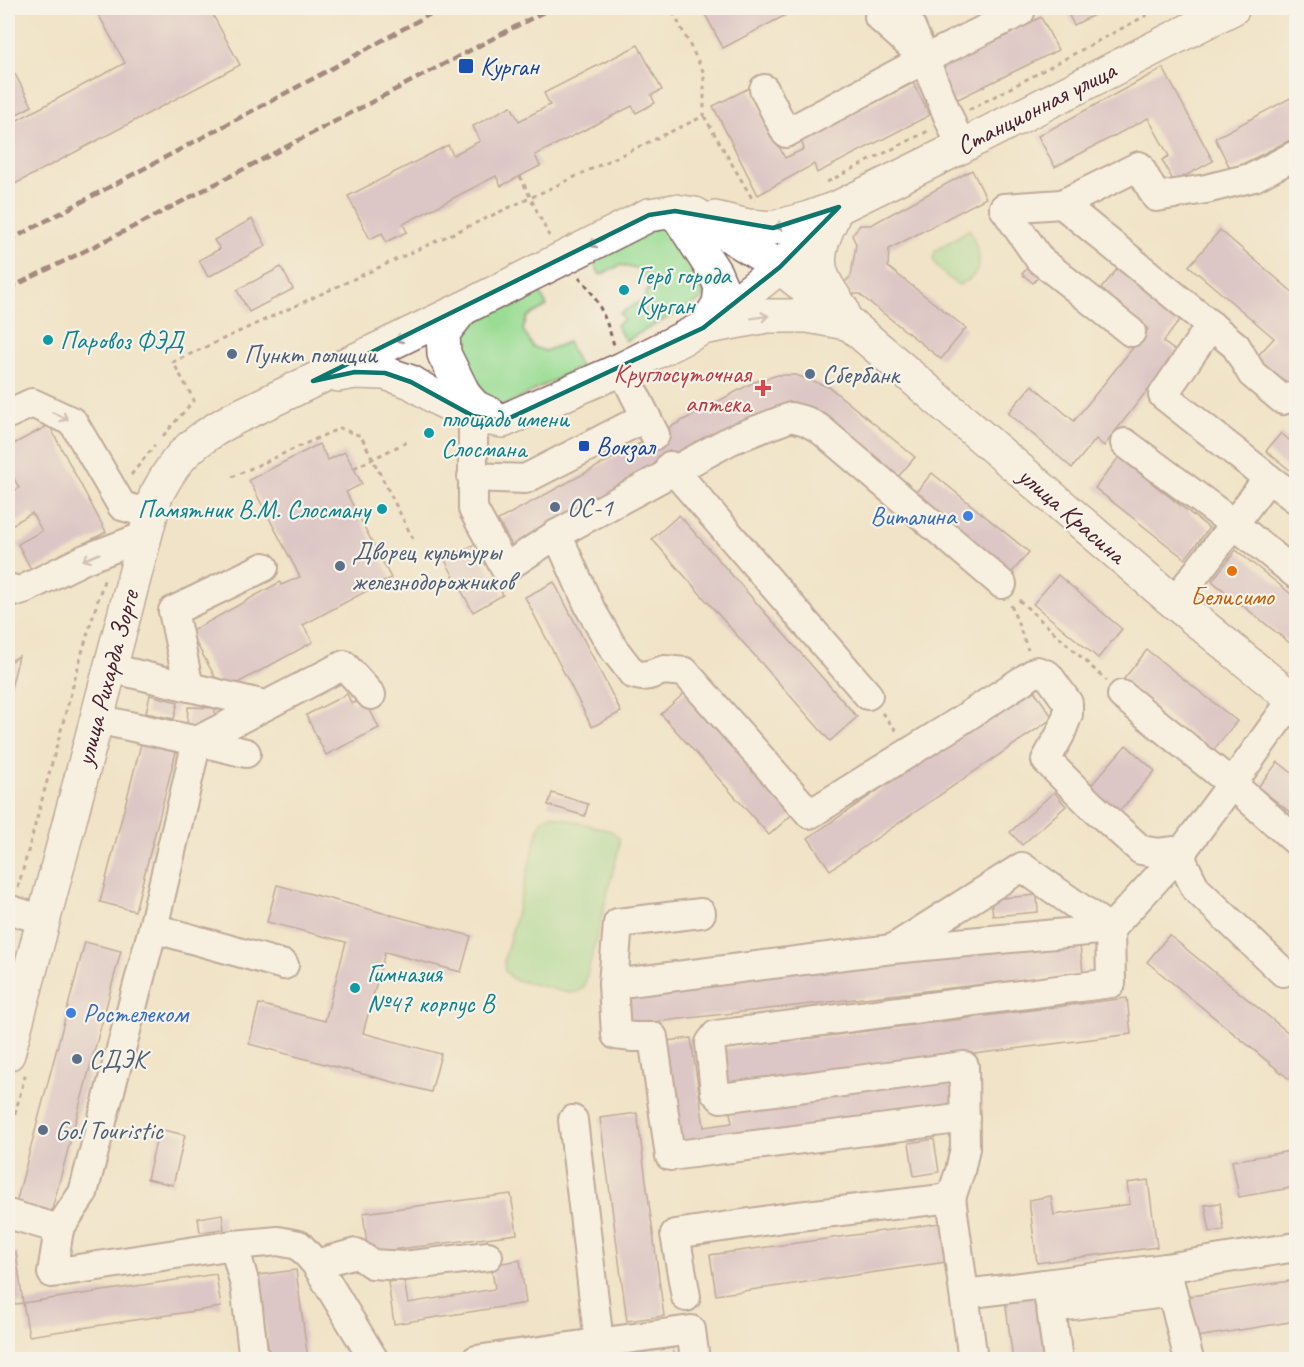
<svg xmlns="http://www.w3.org/2000/svg" width="1304" height="1367" font-family="Caveat,sans-serif">
<style>
.green{fill:#99dc93;stroke:#727e5f;stroke-width:1.5}
.building{fill:#c5a4c5}
.lines{fill:none;stroke-linecap:round;stroke-linejoin:round}
.minor-casing{stroke:#846462;stroke-width:32}
.major-casing{stroke:#846462;stroke-width:36}
.path{stroke:#846462;stroke-width:3;stroke-dasharray:4.5 4.5;stroke-linecap:butt}
.minor{stroke:#fff;stroke-width:28}
.major{stroke:#fff;stroke-width:33}
.rail{stroke:#4a1f2b;stroke-width:4.5;stroke-dasharray:9 4.5;stroke-linecap:butt}
.oneway{stroke:#ae9aa0}
.marked{fill:none;stroke:#0f766e;stroke-width:4.5;stroke-linejoin:round}
.transit-dot{fill:#1a4fb4;stroke:#f7f3e8;stroke-width:2}
.culture-dot{fill:#0f9aa8;stroke:#f7f3e8;stroke-width:2}
.service-dot{fill:#5c6f8a;stroke:#f7f3e8;stroke-width:2}
.health-dot{fill:#e0444e;stroke:#f7f3e8;stroke-width:2}
.shop-dot{fill:#3f7fe0;stroke:#f7f3e8;stroke-width:2}
.food-dot{fill:#e8710a;stroke:#f7f3e8;stroke-width:2}
.labels{text-anchor:middle;dominant-baseline:central;stroke-width:4.5;stroke-linejoin:round;paint-order:stroke}
.transit-label{font-size:26px;fill:#164399;stroke:#f7f3e8;text-anchor:start}
.street-label{font-size:26px;fill:#4a1f2b;stroke:#f7f3e8}
.culture-label{font-size:26px;fill:#0d838f;stroke:#f7f3e8;text-anchor:start}
.service-label{font-size:26px;fill:#4e5e75;stroke:#f7f3e8;text-anchor:start}
.health-label{font-size:26px;fill:#be3a42;stroke:#f7f3e8;text-anchor:end}
.shop-label{font-size:26px;fill:#366cbe;stroke:#f7f3e8;text-anchor:end}
.food-label{font-size:26px;fill:#c56008;stroke:#f7f3e8}
</style>
<rect width="100%" height="100%" fill="#f7f3e8"/>
<filter id="ink" filterUnits="userSpaceOnUse"><feTurbulence type="fractalNoise" baseFrequency=".0167" numOctaves="2"/><feDisplacementMap in="SourceGraphic" scale="12" xChannelSelector="R" yChannelSelector="G"/><feConvolveMatrix kernelMatrix="1 2 1 2 8 2 1 2 1" color-interpolation-filters="sRGB"/></filter>
<filter id="wash" filterUnits="userSpaceOnUse"><feTurbulence type="fractalNoise" baseFrequency=".008" numOctaves="4" result="noise"/><feDisplacementMap in="SourceGraphic" scale="24" xChannelSelector="R" yChannelSelector="G"/><feGaussianBlur stdDeviation="1.35" result="paint"/><feColorMatrix in="noise" values="0 0 0 0 0 0 0 0 0 0 0 0 0 0 0 0 0 1.4 0 .05"/><feComposite in="paint" operator="in"/></filter>
<g filter="url(#wash)">
<rect width="100%" height="100%" fill="#f0e3c7"/>
<g class="green">
<polygon points="655,225 672,230 705,290 704,295 701,300 625,341 616,325 624,320 620,313 643,300 649,287 640,270 620,265 600,275 591,257"/>
<path d="M 970,229 C 979,255 989,271 959,285 C 948,279 939,271 933,260 L 935,251 Z"/>
<polygon points="536,286 547,306 527,317 523,330 533,347 545,351 568,342 580,367 504,406 488,401 461,347 460,333 467,324"/>
<polygon points="551,815 611,831 619,838 619,847 584,987 577,992 569,993 513,979 505,971 504,961 540,824 545,818"/>
</g>
<g id="blocks">
<g class="building">
<polygon points="95,8 209,8 240,65 13,185 8,173 8,125 125,63"/>
<polygon points="713,8 799,8 723,48 704,12"/>
<polygon points="1065,8 1108,8 1074,25"/>
<polygon points="1041,17 1058,50 948,104 932,72"/>
<polygon points="638,45 662,90 651,95 655,103 636,113 632,106 535,155 540,166 501,186 496,176 403,224 407,232 386,242 382,233 370,239 348,196 448,145 453,155 480,141 473,126 511,106 519,121 550,105 544,93"/>
<polygon points="8,61 32,106 8,119"/>
<polygon points="1163,68 1213,161 1174,182 1162,160 1169,156 1148,118 1055,167 1038,136"/>
<polygon points="913,83 930,115 817,173 814,164 758,195 713,106 749,88 785,158 804,149 801,140"/>
<polygon points="1296,95 1296,137 1231,170 1215,138"/>
<polygon points="972,170 986,198 889,249 888,267 966,328 941,359 859,294 850,294 844,283 851,276 856,244 852,235 860,225 871,225"/>
<polygon points="252,219 266,246 208,277 199,260 220,249 214,240"/>
<polygon points="1220,230 1296,295 1296,380 1289,388 1255,359 1274,338 1189,266"/>
<polygon points="1123,262 1186,312 1163,342 1177,352 1104,446 1096,439 1072,468 1008,413 1032,385 1074,421 1148,329 1099,291"/>
<polygon points="1032,263 1043,272 1033,283 1022,274"/>
<polygon points="281,267 293,289 249,312 237,290"/>
<polygon points="778,375 796,375 829,387 915,457 891,485 782,409 514,549 498,520 754,382"/>
<polygon points="49,425 106,532 32,571 18,544 42,531 32,513 8,527 8,495 19,488 13,477 8,480 8,447"/>
<polygon points="1281,433 1296,446 1296,475 1266,451"/>
<polygon points="319,444 328,460 345,452 362,484 346,492 391,578 303,625 313,642 223,691 190,632 280,582 281,585 300,577 249,480"/>
<polygon points="1119,457 1209,528 1185,559 1095,488"/>
<polygon points="932,473 1029,552 1004,582 907,503"/>
<polygon points="679,515 857,717 830,741 652,539"/>
<polygon points="475,544 503,595 473,612 445,560"/>
<polygon points="1236,550 1296,598 1296,648 1212,581"/>
<polygon points="1058,575 1122,629 1098,658 1033,604"/>
<polygon points="554,582 621,712 592,727 525,597"/>
<polygon points="1147,650 1237,721 1213,751 1123,680"/>
<polygon points="19,656 8,700 8,663"/>
<polygon points="1031,686 1053,718 830,870 808,838"/>
<polygon points="689,689 797,810 769,835 661,714"/>
<polygon points="347,694 352,704 364,698 379,728 326,755 306,715"/>
<polygon points="150,695 178,702 174,719 146,713"/>
<polygon points="188,707 215,708 215,728 187,727"/>
<polygon points="141,744 176,752 135,911 100,902"/>
<polygon points="1126,745 1155,771 1117,814 1088,789"/>
<polygon points="1278,762 1296,776 1296,817 1258,787"/>
<polygon points="1054,792 1066,806 1022,845 1010,832"/>
<polygon points="552,793 588,804 585,816 548,805"/>
<polygon points="277,885 471,936 461,972 385,952 363,1033 441,1054 431,1092 249,1044 259,1004 325,1021 346,942 267,922"/>
<polygon points="1037,895 1038,912 993,916 991,899"/>
<polygon points="1169,935 1296,1039 1296,1070 1289,1079 1147,962"/>
<polygon points="1079,936 1083,973 619,1026 615,990"/>
<polygon points="85,942 121,951 51,1213 16,1203"/>
<polygon points="1127,998 1131,1034 721,1086 716,1050"/>
<polygon points="691,1038 704,1127 732,1123 729,1106 950,1075 955,1111 673,1150 658,1042"/>
<polygon points="637,1113 664,1316 627,1321 600,1118"/>
<polygon points="159,1129 185,1135 173,1185 147,1179"/>
<polygon points="934,1139 939,1172 914,1176 909,1143"/>
<polygon points="1296,1150 1296,1187 1239,1197 1232,1161"/>
<polygon points="1148,1180 1157,1247 1037,1263 1029,1200 1051,1196 1054,1215 1130,1204 1127,1183"/>
<polygon points="511,1194 517,1234 368,1253 363,1213"/>
<polygon points="1220,1203 1224,1230 1210,1232 1205,1205"/>
<polygon points="222,1214 224,1229 200,1232 198,1218"/>
<polygon points="947,1222 953,1261 716,1295 710,1255"/>
<polygon points="16,1252 23,1303 8,1305 8,1253"/>
<polygon points="520,1260 526,1303 394,1324 388,1282 404,1280 408,1303 495,1289 491,1265"/>
<polygon points="296,1270 308,1360 270,1360 258,1275"/>
<polygon points="216,1274 221,1307 29,1336 23,1303"/>
<polygon points="1296,1280 1296,1321 1185,1339 1179,1298"/>
<polygon points="1043,1294 1052,1360 1013,1360 1005,1299"/>
<polygon points="673,1348 675,1360 639,1360 638,1353"/>
</g>
</g>
</g>
<g filter="url(#ink)">
<use href="#blocks" fill-opacity="0" stroke="#846462" stroke-width="1.5"/>
<g class="lines">
<defs>
<g id="minor">
<polyline points="903,8 961,147"/>
<polyline points="879,17 917,51"/>
<polyline points="764,89 786,133 925,59 1020,12"/>
<polyline points="1062,204 1139,166 1156,197 1206,189 1254,177 1296,155"/>
<polyline points="1004,208 1062,204 1236,346 1252,374 1283,400 1296,395"/>
<polyline points="1004,208 1040,260 1131,332"/>
<polyline points="1211,325 1163,395 1268,478"/>
<polyline points="622,369 655,435"/>
<polyline points="8,414 32,403 73,422 122,506 151,514"/>
<polyline points="473,416 473,509 505,568 557,534 731,440 791,417 806,421 820,429 1002,584"/>
<polyline points="1125,443 1234,524 1268,478 1296,499"/>
<polyline points="670,466 868,695"/>
<polyline points="472,477 525,479 646,417"/>
<polyline points="557,534 590,608 613,648 633,674 641,676 649,675 664,670 685,672 810,814 952,726 1037,671 1048,675 1068,703 1068,714 1060,735 1046,760 1091,805 1141,850 1158,853 1183,850 1232,784 1293,699"/>
<polyline points="8,588 20,591 85,559 145,536"/>
<polyline points="1174,602 1234,524 1296,574"/>
<polyline points="110,668 265,705"/>
<polyline points="189,687 173,611 264,567"/>
<polyline points="1122,695 1232,784 1296,841"/>
<polyline points="97,719 197,741 153,928 83,1193 59,1229 52,1273 234,1245 278,1241 299,1245 316,1264 374,1360"/>
<polyline points="197,741 344,665 371,695"/>
<polyline points="197,741 246,753"/>
<polyline points="1183,850 1182,860 1186,869 1196,889 1283,972"/>
<polyline points="8,909 43,920"/>
<polyline points="153,928 284,965"/>
<polyline points="892,949 1022,867 1110,929 892,949 613,984 616,1035 633,1037 653,1037 670,1156 965,1118"/>
<polyline points="613,984 618,923 701,913"/>
<polyline points="573,1120 601,1360"/>
<polyline points="951,1198 960,1171 965,1148 964,1066 721,1098 715,1092 710,1043 716,1035 1111,983 1110,929 1183,850"/>
<polyline points="8,1214 59,1229"/>
<polyline points="234,1245 245,1285 254,1360"/>
<polyline points="316,1264 356,1253 372,1264 404,1266 488,1256"/>
<polyline points="1045,1284 1166,1268"/>
<polyline points="965,1294 1045,1284 1051,1308 1058,1360"/>
<polyline points="686,1297 675,1234 790,1217 951,1198 973,1360"/>
<polyline points="1051,1308 1172,1292"/>
<polyline points="476,1360 691,1330 695,1360"/>
<polyline points="1189,1360 1166,1268 1296,1247"/>
</g>
<g id="major">
<polyline points="675,211 715,273 721,287 719,304 706,324"/>
<polyline points="715,218 748,226 773,228 809,218 839,207 961,147 974,140 1233,8"/>
<path d="M 832,219 C 823,236 815,256 822,275 C 826,287 835,298 842,309"/>
<polyline points="462,309 443,333 444,354 465,396 475,407 490,414"/>
<polyline points="708,327 767,316 808,316 846,323"/>
<polyline points="338,375 355,372 385,373 411,382 440,400 473,416 503,421 622,369 703,328 780,267 815,232 839,207"/>
<path d="M 8,1054 L 156,495 C 161,487 165,478 171,470 C 185,447 210,432 233,419 L 462,309 L 649,215 L 675,211 L 695,214 L 780,267 L 850,324 L 1174,602 L 1296,702"/>
</g>
</defs>
<use href="#minor" class="minor-casing"/>
<use href="#major" class="major-casing"/>
<g class="path">
<polyline points="969,110 1160,8"/>
<polyline points="704,116 753,200 755,200"/>
<polyline points="520,176 549,236"/>
<polyline points="827,182 928,131"/>
<path d="M 579,277 C 597,295 607,321 614,345"/>
<polyline points="163,436 194,400 173,362 530,198 704,116 704,73 671,8"/>
<polyline points="354,468 409,441"/>
<polyline points="131,475 155,445"/>
<polyline points="232,477 340,428 361,436 413,539"/>
<polyline points="1019,600 1107,681"/>
<polyline points="1011,605 1028,650"/>
<polyline points="882,713 898,733"/>
<polyline points="18,888 83,649 105,577"/>
<polyline points="8,1140 26,1072"/>
</g>
<use href="#minor" class="minor"/>
<use href="#major" class="major"/>
<g class="rail">
<polyline points="8,241 316,77 441,8"/>
<polyline points="8,289 139,224 551,8"/>
</g>
</g>
<defs><path id="oneway-shaft" d="M-6 0H5M1.5-3L5.5 0L1.5 3" fill="none" stroke-width="1.6" stroke-linecap="round" stroke-linejoin="round" transform="scale(1.5)"/></defs>
<g class="oneway">
<use href="#oneway-shaft" transform="translate(783 225) rotate(164)"/>
<use href="#oneway-shaft" transform="translate(597 242) rotate(153)"/>
<use href="#oneway-shaft" transform="translate(760 317) rotate(-9)"/>
<use href="#oneway-shaft" transform="translate(403 337) rotate(154)"/>
<use href="#oneway-shaft" transform="translate(60 416) rotate(25)"/>
<use href="#oneway-shaft" transform="translate(91 557) rotate(158)"/>
</g>
</g>
<path d="M0 0H1304V1367H0ZM 839,207 L 780,267 L 703,328 L 503,421 L 473,416 L 411,382 L 385,373 L 355,372 L 313,381 L 649,215 L 675,211 L 773,228 Z" fill="#f0e3c7" fill-opacity=".55" fill-rule="evenodd"/>
<path class="marked" d="M 839,207 L 780,267 L 703,328 L 503,421 L 473,416 L 411,382 L 385,373 L 355,372 L 313,381 L 649,215 L 675,211 L 773,228 Z"/>
<g class="transit-dot">
<rect x="458" y="58" width="16" height="16" rx="3"/>
<rect x="578" y="440" width="12" height="12" rx="3"/>
</g>
<g class="culture-dot">
<circle cx="624" cy="290" r="6"/>
<circle cx="48" cy="340" r="6"/>
<circle cx="429" cy="433" r="6"/>
<circle cx="382" cy="509" r="6"/>
<circle cx="355" cy="988" r="6"/>
</g>
<g class="service-dot">
<circle cx="232" cy="354" r="6"/>
<circle cx="810" cy="374" r="6"/>
<circle cx="555" cy="507" r="6"/>
<circle cx="340" cy="566" r="6"/>
<circle cx="77" cy="1059" r="6"/>
<circle cx="43" cy="1130" r="6"/>
</g>
<path class="health-dot" d="M760 379h6v6h6v6h-6v6h-6v-6h-6v-6h6z"/>
<g class="shop-dot">
<circle cx="968" cy="516" r="6"/>
<circle cx="71" cy="1013" r="6"/>
</g>
<circle class="food-dot" cx="1232" cy="571" r="6"/>
<g class="labels">
<g class="transit-label">
<text x="480" y="66">Курган</text>
<text x="596" y="446">Вокзал</text>
</g>
<g class="street-label">
<text transform="translate(1036 108) rotate(-27)">Станционная улица</text>
<text transform="translate(1072 515) rotate(41)">улица Красина</text>
<text transform="translate(107 678) rotate(-75)">улица Рихарда Зорге</text>
</g>
<g class="culture-label">
<text x="636" y="275">Герб города<tspan x="636" dy="30">Курган</tspan></text>
<text x="60" y="340">Паровоз ФЭД</text>
<text x="441" y="418">площадь имени<tspan x="441" dy="30">Слосмана</tspan></text>
<text x="370" y="509" text-anchor="end">Памятник В.М. Слосману</text>
<text x="367" y="973">Гимназия<tspan x="367" dy="30">№47 корпус В</tspan></text>
</g>
<g class="service-label">
<text x="244" y="354">Пункт полиции</text>
<text x="822" y="374">Сбербанк</text>
<text x="567" y="507">ОС-1</text>
<text x="352" y="551">Дворец культуры<tspan x="352" dy="30">железнодорожников</tspan></text>
<text x="89" y="1059">СДЭК</text>
<text x="55" y="1130">Go! Touristic</text>
</g>
<g class="health-label">
<text x="751" y="373">Круглосуточная<tspan x="751" dy="30">аптека</tspan></text>
</g>
<g class="shop-label">
<text x="956" y="516">Виталина</text>
<text x="83" y="1013" text-anchor="start">Ростелеком</text>
</g>
<g class="food-label">
<text x="1232" y="596">Белисимо</text>
</g>
</g>
<rect width="1304" height="1367" fill="none" stroke="#f7f3e8" stroke-width="30"/>
</svg>
